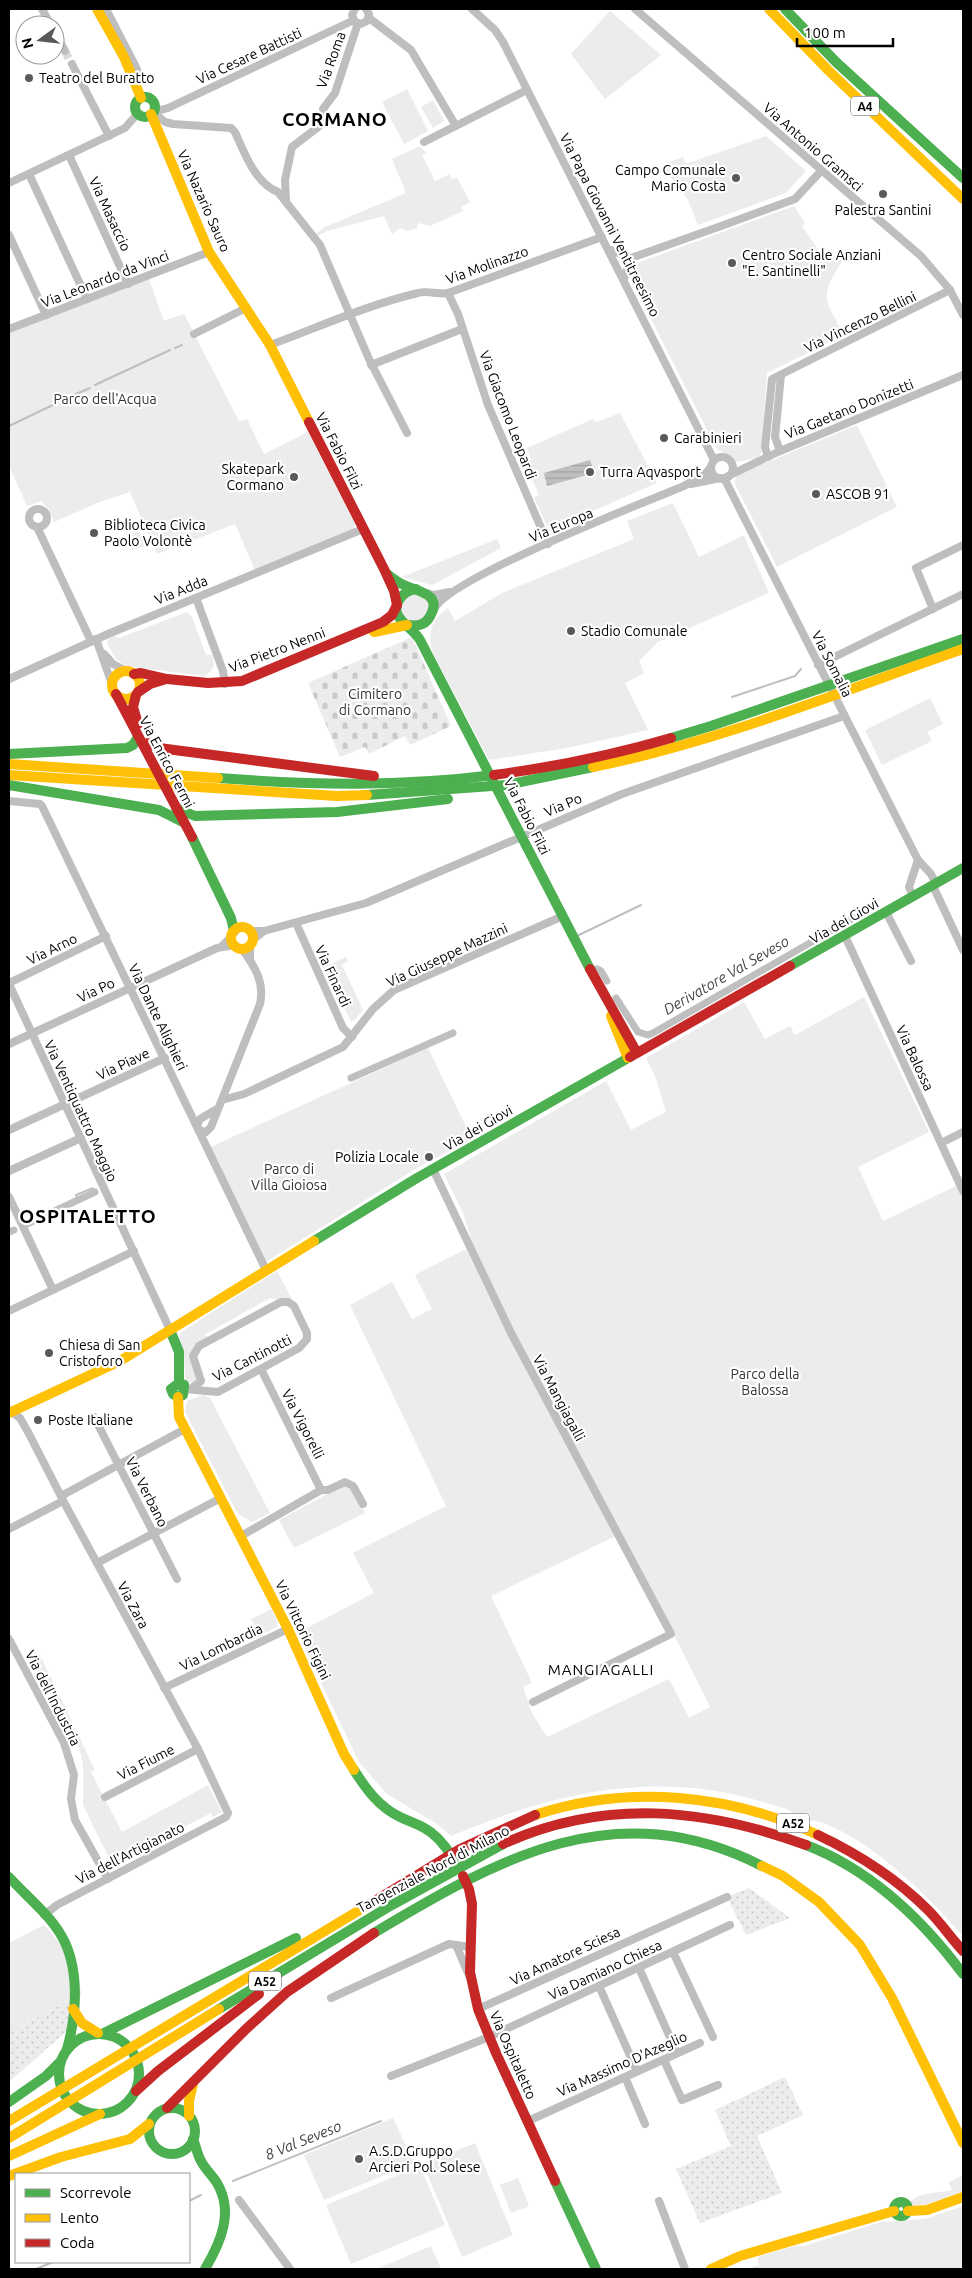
<svg xmlns="http://www.w3.org/2000/svg" width="972" height="2278" font-family="Ubuntu,sans-serif">
<style>
.green{fill:#ececec}
.cemetery{fill:url(#cemetery-stones)}
.garden{fill:url(#garden-dots)}
.water{fill:url(#water-rules)}
.lines{fill:none;stroke-linecap:round;stroke-linejoin:round}
.stream{stroke:#bfbfbf;stroke-width:2}
.canal{stroke:#bfbfbf;stroke-width:7}
.street-tunnel{stroke:#d9d9d9;stroke-width:8;stroke-dasharray:8 4;stroke-linecap:butt}
.street{stroke:#bebebe;stroke-width:8}
.fast{stroke:#4caf50;stroke-width:10}
.slow{stroke:#ffc107;stroke-width:10}
.jam{stroke:#c62828;stroke-width:10}
.poi-dot{fill:#595959;stroke:#fff;stroke-width:2}
.labels{text-anchor:middle;dominant-baseline:central;stroke-width:4.5;stroke-linejoin:round;paint-order:stroke}
.shield{fill:#fff;stroke:#4c4c4c;stroke-width:1}
.shield-label{font-size:12px;font-weight:bold;fill:#000}
.street-label{font-size:14px;fill:#000;stroke:#fff}
.poi-label{font-size:14px;fill:#000;stroke:#fff;text-anchor:start}
.park-label{font-size:14px;fill:#333;stroke:#fff}
.water-label{font-size:15px;font-style:italic;fill:#444;stroke:#fff}
.neighbourhood-label{font-size:15px;letter-spacing:1px;fill:#000;stroke:#fff}
.district-label{font-size:19px;font-weight:bold;letter-spacing:1px;fill:#000;stroke:#fff}
</style>
<defs>
<pattern id="cemetery-stones" width="16" height="16" patternUnits="userSpaceOnUse" patternTransform="scale(1.25)"><rect width="16" height="16" fill="#ececec"/><path d="M2 7V4a2 2 0 0 1 4 0v3zM10 15v-3a2 2 0 0 1 4 0v3z" fill="#c9c9c9"/></pattern>
<pattern id="garden-dots" width="8" height="8" patternUnits="userSpaceOnUse" patternTransform="scale(1.25)"><rect width="8" height="8" fill="#ececec"/><path d="M2 2h.1M6 6h.1" fill="none" stroke="#c9c9c9" stroke-width="1.8" stroke-linecap="round"/></pattern>
<pattern id="water-rules" width="6" height="5" patternUnits="userSpaceOnUse" patternTransform="scale(1.25)"><rect width="6" height="5" fill="#bfbfbf"/><path d="M0 2.5h6" fill="none" stroke="#a2a2a2"/></pattern>
</defs>
<rect width="100%" height="100%" fill="#fff"/>
<g class="green">
<polygon points="610,11 661,55 605,99 571,54"/>
<polygon points="407,89 428,131 404,144 382,102"/>
<polygon points="433,100 444,121 433,128 421,107"/>
<polygon points="766,136 806,171 786,193 698,225 688,200 662,165 683,157 686,164"/>
<polygon points="420,146 426,153 422,155 435,181 450,174 452,179 457,177 470,202 461,207 463,211 430,226 419,223 417,225 418,228 407,231 400,228 392,234 384,216 327,231 317,236 316,234 325,227 406,193 392,159"/>
<path d="M 794,206 L 805,223 L 802,226 L 826,261 L 841,251 L 846,259 L 842,261 C 819,299 824,297 844,335 L 767,373 L 761,453 L 757,458 L 736,462 C 730,454 723,454 716,448 L 630,277 L 634,264 Z"/>
<polygon points="149,279 164,321 184,314 239,421 247,419 264,454 308,432 355,524 353,531 255,570 235,524 157,554 130,492 100,502 54,522 49,509 41,501 27,506 9,466 9,333"/>
<path d="M 620,413 L 657,483 C 640,490 559,528 547,526 L 534,497 L 539,495 L 525,462 L 531,460 L 527,448 L 593,419 L 597,422 Z"/>
<polygon points="857,425 897,507 777,567 734,482 737,475"/>
<path d="M 673,503 L 699,557 L 744,535 L 769,593 L 658,642 L 639,661 L 644,673 L 625,683 L 648,730 L 567,748 L 489,760 L 433,653 C 427,634 431,619 448,608 L 455,621 L 502,593 L 634,539 L 627,521 Z"/>
<polygon points="135,521 145,546 132,550 123,526"/>
<polygon points="497,539 501,548 432,585 402,577"/>
<circle cx="415" cy="608" r="14"/>
<path d="M 187,612 L 192,617 L 206,655 L 212,655 C 215,665 215,669 205,676 L 126,666 L 115,658 L 107,643 L 108,639 L 114,636 L 119,638 Z"/>
<polygon points="930,698 943,724 927,732 932,741 882,765 865,730"/>
<polygon points="346,957 348,961 342,965 363,1010 355,1020 351,1021 323,967"/>
<path d="M 864,997 L 929,1132 L 858,1167 L 883,1221 L 958,1185 L 963,1196 L 963,1936 C 928,1896 874,1842 823,1823 C 817,1821 811,1821 805,1819 C 800,1817 796,1814 792,1812 C 784,1807 772,1805 763,1802 C 654,1769 552,1793 451,1836 L 437,1824 L 387,1794 L 359,1762 L 297,1633 L 374,1593 L 353,1553 L 446,1506 L 350,1305 L 392,1282 L 412,1319 L 432,1309 L 415,1275 L 466,1249 L 503,1326 L 616,1536 L 491,1596 L 532,1683 L 523,1687 L 532,1713 L 547,1737 L 669,1679 L 689,1718 L 710,1707 L 672,1631 L 518,1341 L 473,1245 L 463,1213 L 444,1174 L 606,1081 L 631,1130 L 666,1112 L 655,1076 L 646,1058 L 744,1002 L 765,1039 L 790,1026 L 795,1035 Z"/>
<polygon points="428,1048 472,1139 417,1168 264,1263 208,1148"/>
<polygon points="277,1271 294,1303 270,1298 204,1335 209,1337 195,1345 190,1357 197,1378 192,1383 185,1381 184,1353 179,1338 181,1332"/>
<polygon points="203,1395 210,1398 270,1513 252,1522 238,1514 185,1412 187,1401"/>
<polygon points="344,1485 350,1489 365,1513 294,1548 279,1520"/>
<polygon points="271,1609 278,1622 277,1627 260,1635 251,1619"/>
<polygon points="40,1655 95,1770 91,1772 122,1832 208,1785 222,1812 213,1817 211,1813 112,1864 83,1805 83,1764 80,1751 32,1658"/>
<path d="M 44,1925 C 63,1945 77,1964 81,1993 L 9,2033 L 9,1943 Z"/>
<polygon points="393,2118 414,2163 324,2200 304,2155"/>
<polygon points="475,2143 513,2235 462,2257 423,2164"/>
<polygon points="420,2166 445,2225 351,2264 326,2205"/>
<path d="M 963,2175 L 963,2191 L 925,2205 L 909,2205 C 913,2192 940,2193 952,2190 L 949,2182 Z"/>
<polygon points="518,2178 529,2206 511,2213 500,2185"/>
<polygon points="963,2206 963,2269 753,2269 752,2267 759,2265 757,2257 795,2246 804,2246 881,2222 925,2219"/>
<polygon points="431,2246 441,2269 376,2269"/>
</g>
<polygon class="cemetery" points="412,637 451,726 410,745 405,736 369,754 365,747 340,757 308,683"/>
<g class="garden">
<polygon points="749,1888 790,1918 746,1935 727,1897"/>
<polygon points="81,1993 76,2019 68,2030 9,2082 9,2033"/>
<polygon points="785,2077 803,2115 757,2136 782,2193 700,2223 676,2169 731,2146 715,2110"/>
</g>
<polygon class="water" points="590,460 594,473 547,486 544,473"/>
<g class="lines">
<g class="stream">
<polyline points="175,348 182,345"/>
<polyline points="95,385 170,350"/>
<polyline points="69,397 90,388"/>
<polyline points="9,426 57,403"/>
<polyline points="732,697 795,676 801,669"/>
<polyline points="579,935 641,905"/>
<polyline points="79,1200 76,1195 93,1188"/>
<polyline points="233,2181 381,2121"/>
<polyline points="189,2201 201,2195"/>
<polyline points="36,2269 53,2262"/>
</g>
<g class="canal">
<polyline points="597,969 601,971 607,981"/>
<polyline points="616,998 638,1032 648,1035 653,1033 862,913"/>
<polyline points="351,1078 453,1033"/>
<polyline points="27,1224 95,1192"/>
<polyline points="9,1232 14,1230"/>
</g>
<polyline class="street-tunnel" points="65,51 72,64"/>
<g class="street">
<polyline points="42,9 51,25"/>
<polyline points="106,9 136,67 139,76 135,81"/>
<polyline points="472,9 495,30 503,42 714,460"/>
<polyline points="635,9 921,256 950,290 963,315"/>
<polyline points="369,18 411,50 456,126"/>
<polyline points="354,20 352,15 355,9"/>
<polyline points="355,22 361,24 367,21 369,14 366,9"/>
<polyline points="55,32 65,51"/>
<polyline points="72,64 109,136"/>
<polyline points="154,108 161,110 168,108 354,20"/>
<path d="M 153,112 L 165,122 L 173,124 L 231,128 L 235,132 C 244,152 255,183 278,192 L 320,245 L 369,359 L 407,433"/>
<polyline points="424,142 527,90"/>
<polyline points="69,155 128,284"/>
<polyline points="29,174 87,299"/>
<polyline points="9,183 125,128 138,113"/>
<polyline points="286,201 285,180 292,147 326,121 323,109 335,93 358,23"/>
<polyline points="9,235 46,315"/>
<polyline points="608,249 631,258 721,226 795,199 821,171"/>
<polyline points="624,279 631,258"/>
<polyline points="448,293 458,314 488,405 548,544"/>
<polyline points="9,329 209,252"/>
<polyline points="194,334 246,308"/>
<path d="M 270,345 C 319,327 367,305 418,293 C 428,290 438,295 448,293 L 602,237"/>
<polyline points="371,365 462,329"/>
<polyline points="780,451 775,437 781,375"/>
<polyline points="768,457 765,447 772,379 950,290"/>
<circle cx="722" cy="468" r="11"/>
<polyline points="728,476 780,451 963,375"/>
<polyline points="724,478 918,860 931,874 936,884"/>
<polyline points="691,484 720,478"/>
<circle cx="38" cy="518" r="9"/>
<polyline points="37,527 91,641"/>
<polyline points="427,593 434,595 450,592"/>
<polyline points="196,598 223,671 225,684"/>
<polyline points="933,609 916,568 963,545"/>
<path d="M 434,610 C 446,579 643,503 684,486 L 706,473 L 711,467"/>
<polyline points="96,639 113,687"/>
<polyline points="104,654 113,664 126,671"/>
<polyline points="818,665 963,594"/>
<polyline points="9,679 108,634 363,529"/>
<polyline points="9,801 40,804 42,806 266,1270"/>
<polyline points="933,886 963,950"/>
<polyline points="913,897 909,887 918,860"/>
<polyline points="886,912 911,961"/>
<polyline points="296,923 343,1028 352,1037"/>
<polyline points="251,931 264,931 366,903 622,794 844,716"/>
<polyline points="845,936 963,1191"/>
<polyline points="253,940 264,931"/>
<polyline points="222,946 232,936"/>
<polyline points="250,960 250,945"/>
<polyline points="9,983 106,936"/>
<polyline points="9,984 170,1330"/>
<polyline points="9,1044 217,948 235,945"/>
<polyline points="222,1100 244,1094 343,1047 373,1009 394,990 563,916"/>
<polyline points="197,1126 200,1119 217,1109"/>
<polyline points="9,1130 165,1058"/>
<path d="M 199,1130 L 206,1132 L 211,1127 L 260,1004 C 265,982 254,965 242,949"/>
<polyline points="941,1143 963,1132"/>
<polyline points="433,1169 511,1333 671,1634 533,1702"/>
<polyline points="9,1171 81,1138"/>
<polyline points="9,1197 53,1290"/>
<polyline points="9,1311 134,1251"/>
<polyline points="261,1369 321,1490"/>
<polyline points="185,1389 218,1392 299,1348 307,1339 307,1333 294,1306 288,1302 281,1302 199,1346 193,1356 201,1381 192,1388"/>
<polyline points="9,1410 20,1418 28,1432 66,1506 198,1749 228,1813 226,1817 57,1905 44,1915"/>
<polyline points="94,1417 177,1579"/>
<polyline points="61,1496 185,1429"/>
<polyline points="9,1529 63,1501"/>
<polyline points="241,1536 321,1490 328,1490 345,1482 353,1486 363,1504"/>
<polyline points="97,1563 221,1498"/>
<polyline points="9,1639 64,1743 74,1775 71,1799 75,1820 108,1879"/>
<polyline points="164,1688 288,1629"/>
<polyline points="105,1797 198,1749"/>
<polyline points="456,1945 470,1978"/>
<polyline points="673,1952 713,2037"/>
<polyline points="639,1968 677,2053"/>
<polyline points="599,1986 637,2071"/>
<polyline points="331,1998 449,1944 470,1947"/>
<polyline points="478,2009 727,1897"/>
<polyline points="664,2060 682,2100 718,2085"/>
<polyline points="391,2076 489,2037 730,1925"/>
<polyline points="625,2077 645,2124"/>
<polyline points="528,2121 700,2043"/>
<polyline points="239,2200 290,2269"/>
<polyline points="659,2201 685,2269"/>
</g>
<g class="fast">
<polyline points="785,9 836,62 963,178"/>
<circle cx="145" cy="107" r="10"/>
<path d="M 387,574 C 392,578 398,583 404,585 C 419,592 444,594 429,618 C 424,626 416,626 408,625"/>
<path d="M 416,589 C 409,590 403,593 399,600 C 388,618 413,627 420,640 L 590,969"/>
<polyline points="671,738 711,726 963,639"/>
<polyline points="9,754 127,748 133,745 138,737"/>
<path d="M 218,778 C 312,785 400,787 494,775"/>
<polyline points="9,785 159,810 183,822"/>
<polyline points="367,795 506,785 593,767"/>
<polyline points="176,808 195,816 337,812 448,799"/>
<polyline points="192,837 231,918 234,931"/>
<polyline points="790,966 963,868"/>
<polyline points="314,1241 417,1178 630,1057"/>
<polyline points="170,1330 179,1352 179,1383"/>
<polyline points="178,1397 173,1394 171,1389 179,1383"/>
<polyline points="178,1397 183,1395 184,1385 179,1383"/>
<path d="M 354,1770 C 366,1789 379,1807 400,1817 C 412,1823 424,1825 434,1835 C 442,1841 448,1851 454,1859"/>
<path d="M 806,1845 C 871,1870 922,1919 963,1974"/>
<path d="M 9,1877 C 26,1896 48,1913 61,1935 C 80,1967 77,2014 67,2049"/>
<path d="M 374,1933 C 501,1857 616,1792 762,1866"/>
<polyline points="219,2009 390,1906 503,1844"/>
<polyline points="104,2033 296,1938"/>
<circle cx="99" cy="2074" r="40"/>
<polyline points="9,2102 46,2076 60,2062"/>
<circle cx="172" cy="2131" r="23"/>
<path d="M 193,2139 C 196,2146 197,2154 201,2161 C 205,2169 212,2175 217,2183 C 234,2212 221,2242 205,2269"/>
<polyline points="555,2181 596,2269"/>
<circle cx="901" cy="2209" r="7"/>
</g>
<g class="slow">
<polyline points="97,9 124,57 141,98"/>
<polyline points="769,9 828,70 963,199"/>
<polyline points="151,114 209,252 270,345 309,422"/>
<polyline points="374,632 407,625"/>
<circle cx="126" cy="685" r="14"/>
<polyline points="9,764 218,778"/>
<path d="M 593,767 C 719,742 842,691 963,649"/>
<polyline points="9,775 337,796 367,795"/>
<circle cx="242" cy="938" r="11"/>
<polyline points="611,1016 628,1058"/>
<polyline points="178,1397 179,1417 288,1629 344,1754 354,1770"/>
<polyline points="9,1413 120,1361 314,1241"/>
<path d="M 535,1815 C 629,1784 730,1794 818,1835"/>
<polyline points="762,1866 783,1876 819,1902 860,1945 892,1998 963,2143"/>
<polyline points="73,2009 82,2023 98,2033"/>
<polyline points="189,2116 189,2101 193,2084"/>
<polyline points="9,2121 373,1902"/>
<polyline points="9,2138 219,2009"/>
<polyline points="9,2156 100,2114"/>
<polyline points="9,2176 61,2157 130,2139 149,2124"/>
<polyline points="908,2211 927,2210 963,2197"/>
<polyline points="711,2269 740,2256 894,2211"/>
</g>
<g class="jam">
<polyline points="309,422 384,569 394,591 397,605"/>
<polyline points="134,674 141,673 167,679 208,683 242,681 383,622 392,615 397,605"/>
<polyline points="138,692 150,684 166,679"/>
<polyline points="116,694 192,837"/>
<polyline points="136,695 133,707 138,724"/>
<polyline points="148,743 159,748 374,776"/>
<path d="M 494,775 C 554,767 613,755 671,738"/>
<polyline points="590,969 637,1053"/>
<polyline points="630,1057 790,966"/>
<path d="M 818,1835 C 858,1854 897,1879 928,1910 C 941,1923 951,1938 963,1951"/>
<path d="M 503,1844 C 604,1798 705,1808 806,1845"/>
<polyline points="463,1876 469,1889 472,1904 470,1972 478,2009 496,2053 555,2181"/>
<polyline points="373,1902 460,1849 535,1815"/>
<polyline points="136,2091 158,2071 259,1994"/>
<polyline points="167,2108 246,2029 287,1992 374,1933"/>
</g>
</g>
<g class="poi-dot">
<circle cx="29" cy="78" r="5"/>
<circle cx="736" cy="178" r="5"/>
<circle cx="883" cy="194" r="5"/>
<circle cx="732" cy="263" r="5"/>
<circle cx="664" cy="438" r="5"/>
<circle cx="590" cy="472" r="5"/>
<circle cx="294" cy="477" r="5"/>
<circle cx="816" cy="494" r="5"/>
<circle cx="94" cy="533" r="5"/>
<circle cx="571" cy="631" r="5"/>
<circle cx="429" cy="1157" r="5"/>
<circle cx="49" cy="1353" r="5"/>
<circle cx="38" cy="1420" r="5"/>
<circle cx="359" cy="2159" r="5"/>
</g>
<g class="labels">
<g class="shield">
<rect x="851" y="96.5" width="28" height="19" rx="4"/>
<rect x="777" y="1813.5" width="32" height="19" rx="4"/>
<rect x="249" y="1971.5" width="32" height="19" rx="4"/>
</g>
<g class="shield-label">
<text x="865" y="106">A4</text>
<text x="793" y="1823">A52</text>
<text x="265" y="1981">A52</text>
</g>
<g class="street-label">
<text transform="translate(249 56) rotate(-25)">Via Cesare Battisti</text>
<text transform="translate(331 60) rotate(-70)">Via Roma</text>
<text transform="translate(813 147) rotate(41)">Via Antonio Gramsci</text>
<text transform="translate(204 201) rotate(66)">Via Nazario Sauro</text>
<text transform="translate(110 214) rotate(65)">Via Masaccio</text>
<text transform="translate(610 225) rotate(63)">Via Papa Giovanni Ventitreesimo</text>
<text transform="translate(487 265) rotate(-20)">Via Molinazzo</text>
<text transform="translate(105 279) rotate(-21)">Via Leonardo da Vinci</text>
<text transform="translate(860 322) rotate(-26)">Via Vincenzo Bellini</text>
<text transform="translate(849 409) rotate(-22)">Via Gaetano Donizetti</text>
<text transform="translate(508 415) rotate(69)">Via Giacomo Leopardi</text>
<text transform="translate(339 451) rotate(63)">Via Fabio Filzi</text>
<text transform="translate(561 525) rotate(-23)">Via Europa</text>
<text transform="translate(181 590) rotate(-22)">Via Adda</text>
<text transform="translate(277 650) rotate(-21)">Via Pietro Nenni</text>
<text transform="translate(832 664) rotate(63)">Via Somalia</text>
<text transform="translate(167 762) rotate(62)">Via Enrico Fermi</text>
<text transform="translate(563 805) rotate(-23)">Via Po</text>
<text transform="translate(527 816) rotate(63)">Via Fabio Filzi</text>
<text transform="translate(844 921) rotate(-30)">Via dei Giovi</text>
<text transform="translate(52 949) rotate(-26)">Via Arno</text>
<text transform="translate(447 955) rotate(-25)">Via Giuseppe Mazzini</text>
<text transform="translate(333 976) rotate(65)">Via Finardi</text>
<text transform="translate(96 990) rotate(-25)">Via Po</text>
<text transform="translate(158 1017) rotate(64)">Via Dante Alighieri</text>
<text transform="translate(915 1058) rotate(65)">Via Balossa</text>
<text transform="translate(123 1064) rotate(-25)">Via Piave</text>
<text transform="translate(81 1111) rotate(65)">Via Ventiquattro Maggio</text>
<text transform="translate(478 1128) rotate(-30)">Via dei Giovi</text>
<text transform="translate(252 1358) rotate(-27)">Via Cantinotti</text>
<text transform="translate(559 1398) rotate(62)">Via Mangiagalli</text>
<text transform="translate(303 1424) rotate(63)">Via Vigorelli</text>
<text transform="translate(147 1492) rotate(63)">Via Verbano</text>
<text transform="translate(133 1605) rotate(62)">Via Zara</text>
<text transform="translate(303 1630) rotate(64)">Via Vittorio Figini</text>
<text transform="translate(221 1647) rotate(-26)">Via Lombardia</text>
<text transform="translate(53 1698) rotate(63)">Via dell'Industria</text>
<text transform="translate(146 1762) rotate(-27)">Via Fiume</text>
<text transform="translate(130 1853) rotate(-27)">Via dell'Artigianato</text>
<text transform="translate(433 1869) rotate(-28)">Tangenziale Nord di Milano</text>
<text transform="translate(565 1956) rotate(-25)">Via Amatore Sciesa</text>
<text transform="translate(605 1970) rotate(-25)">Via Damiano Chiesa</text>
<text transform="translate(513 2055) rotate(66)">Via Ospitaletto</text>
<text transform="translate(622 2064) rotate(-24)">Via Massimo D'Azeglio</text>
</g>
<g class="poi-label">
<text x="39" y="78">Teatro del Buratto</text>
<text x="726" y="170" text-anchor="end">Campo Comunale<tspan x="726" dy="16">Mario Costa</tspan></text>
<text x="883" y="210" text-anchor="middle">Palestra Santini</text>
<text x="742" y="255">Centro Sociale Anziani<tspan x="742" dy="16">"E. Santinelli"</tspan></text>
<text x="674" y="438">Carabinieri</text>
<text x="284" y="469" text-anchor="end">Skatepark<tspan x="284" dy="16">Cormano</tspan></text>
<text x="600" y="472">Turra Aqvasport</text>
<text x="826" y="494">ASCOB 91</text>
<text x="104" y="525">Biblioteca Civica<tspan x="104" dy="16">Paolo Volontè</tspan></text>
<text x="581" y="631">Stadio Comunale</text>
<text x="419" y="1157" text-anchor="end">Polizia Locale</text>
<text x="59" y="1345">Chiesa di San<tspan x="59" dy="16">Cristoforo</tspan></text>
<text x="48" y="1420">Poste Italiane</text>
<text x="369" y="2151">A.S.D.Gruppo<tspan x="369" dy="16">Arcieri Pol. Solese</tspan></text>
</g>
<g class="park-label">
<text x="105" y="399">Parco dell'Acqua</text>
<text x="375" y="694">Cimitero<tspan x="375" dy="16">di Cormano</tspan></text>
<text x="289" y="1169">Parco di<tspan x="289" dy="16">Villa Gioiosa</tspan></text>
<text x="765" y="1374">Parco della<tspan x="765" dy="16">Balossa</tspan></text>
</g>
<g class="water-label">
<text transform="translate(726 975) rotate(-30)">Derivatore Val Seveso</text>
<text transform="translate(303 2140) rotate(-22)">8 Val Seveso</text>
</g>
<g class="neighbourhood-label">
<text x="601" y="1669">MANGIAGALLI</text>
</g>
<g class="district-label">
<text x="335" y="119">CORMANO</text>
<text x="88" y="1216">OSPITALETTO</text>
</g>
</g>
<rect width="972" height="2278" fill="none" stroke="#000000" stroke-width="20"/>
<rect x="15" y="2173" width="175" height="90" fill="#ffffff" stroke="#999999"/>
<rect x="25" y="2189" width="25" height="8" fill="#4caf50" stroke="#999999"/>
<text x="60" y="2198" font-size="15" fill="#000000">Scorrevole</text>
<rect x="25" y="2214" width="25" height="8" fill="#ffc107" stroke="#999999"/>
<text x="60" y="2223" font-size="15" fill="#000000">Lento</text>
<rect x="25" y="2239" width="25" height="8" fill="#c62828" stroke="#999999"/>
<text x="60" y="2248" font-size="15" fill="#000000">Coda</text>
<g transform="translate(40 40) rotate(255)"><circle r="24" fill="#ffffff" stroke="#999999"/>
<path d="M0-4L9 19L0 12L-9 19Z" fill="#595959"/>
<text y="-8" font-size="14" font-weight="bold" text-anchor="middle" fill="#000000">N</text>
</g>
<path d="M797 38v8h96v-8" fill="none" stroke="#000000" stroke-width="2.5"/>
<text x="804" y="38" font-size="15" fill="#000000" stroke="#ffffff" stroke-width="4" paint-order="stroke">100 m</text>
</svg>
